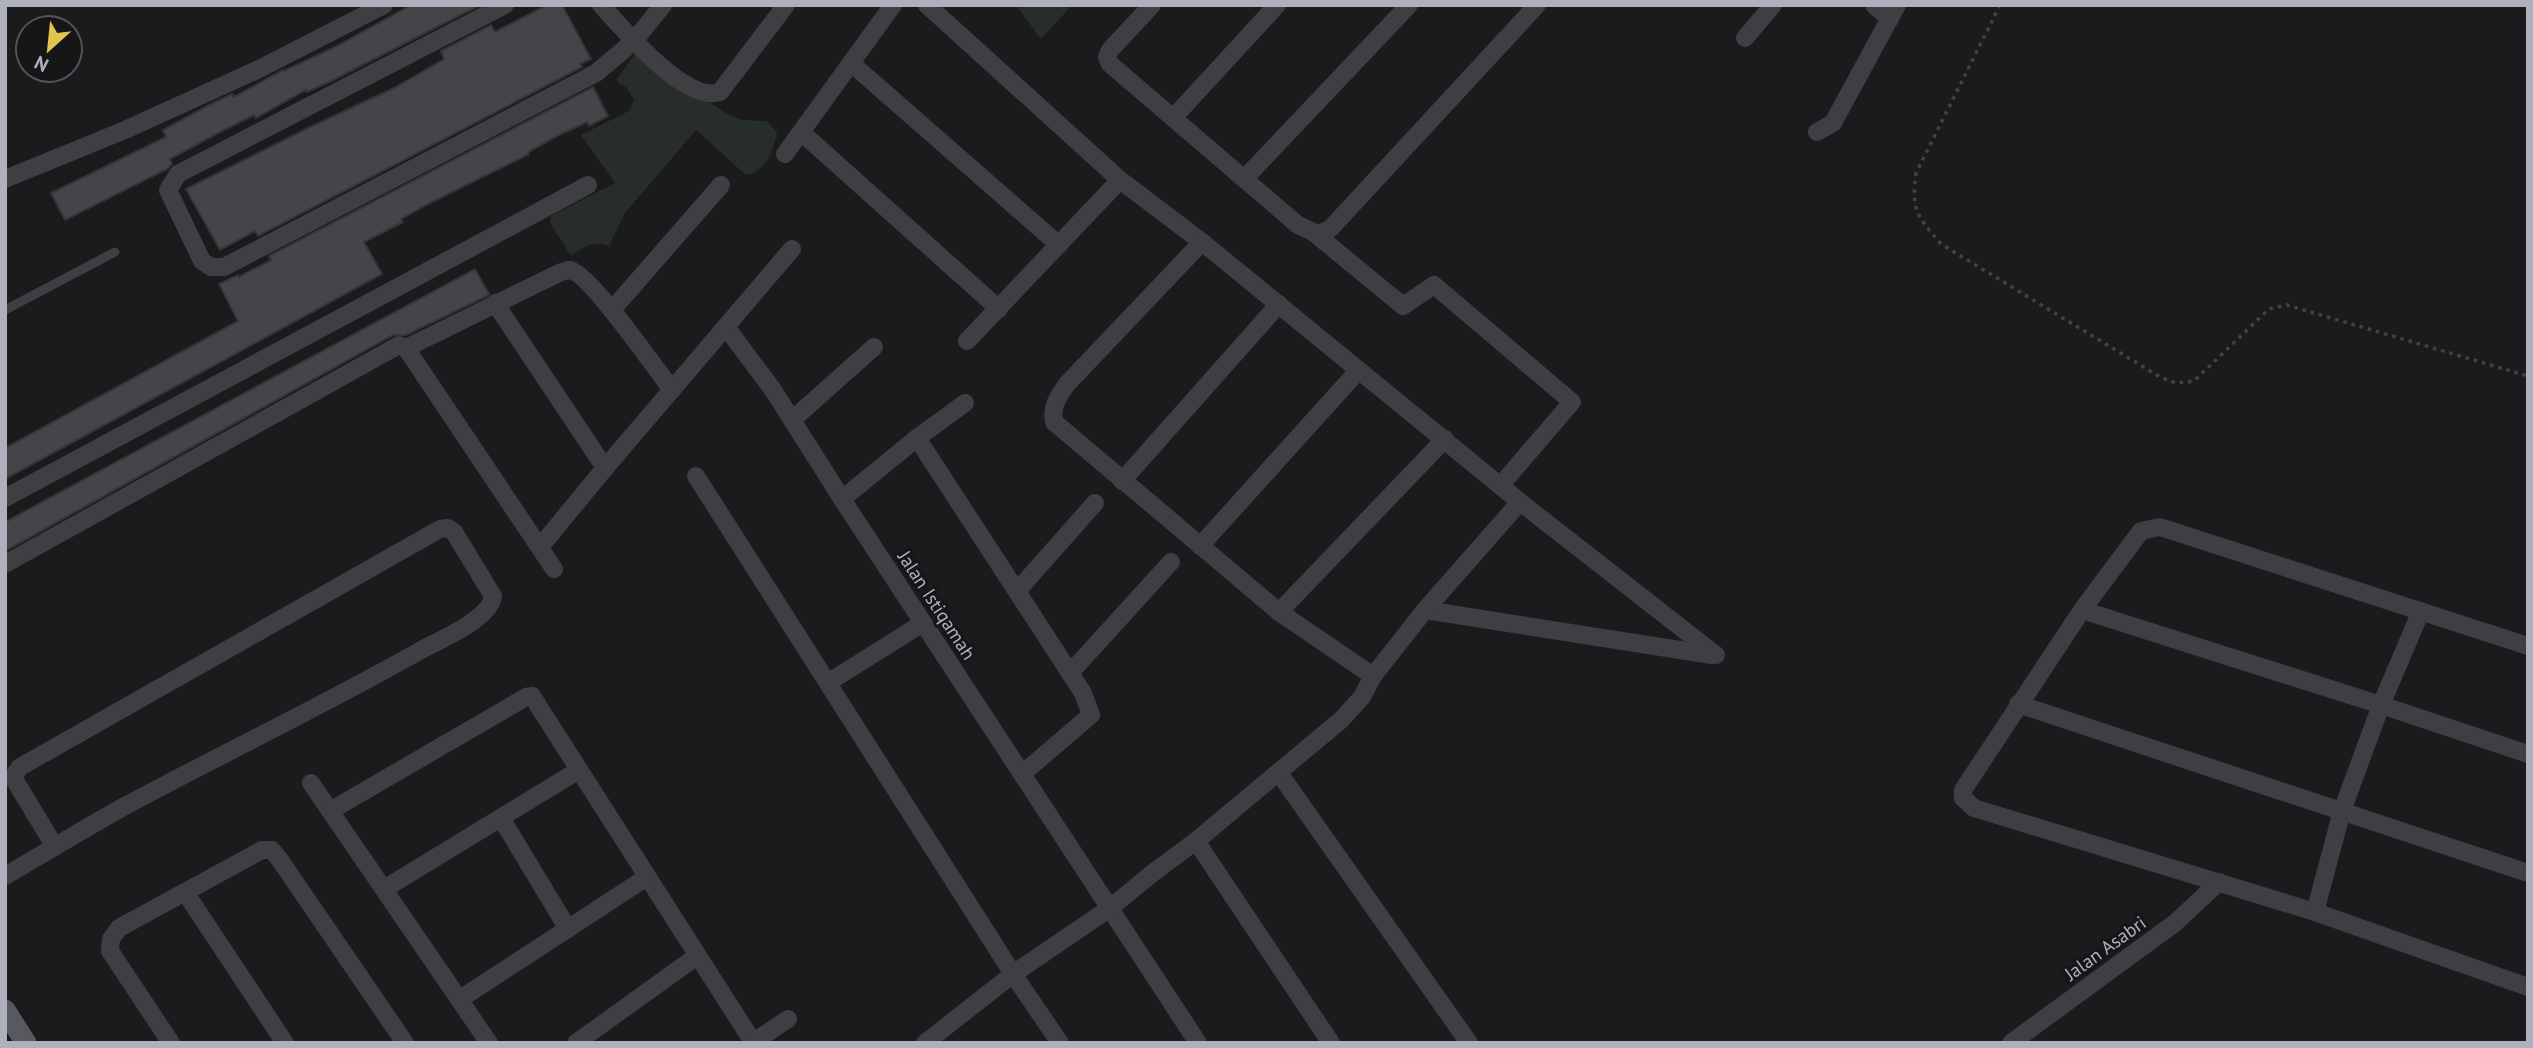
<svg xmlns="http://www.w3.org/2000/svg" width="2533" height="1048" font-family="'PT Sans',sans-serif">
<style>
.green{fill:#272e29}
.building{fill:#454549;stroke:#353538;stroke-width:2}
.lines{fill:none;stroke-linecap:round;stroke-linejoin:round}
.path{stroke:#424348;stroke-width:3.5;stroke-dasharray:3.5 5;stroke-linecap:butt}
.lane{stroke:#3e3e43;stroke-width:9}
.street{stroke:#3e3e43;stroke-width:18}
.primary{stroke:#585960;stroke-width:21}
.labels{text-anchor:middle;dominant-baseline:central;stroke-width:6;stroke-linejoin:round;paint-order:stroke}
.street-label{font-size:19px;fill:#aeb0bb;stroke:#161618}
</style>
<rect width="100%" height="100%" fill="#1b1b1d"/>
<g class="green">
<polygon points="1016,5 1072,5 1041,39"/>
<path d="M 635,54 L 724,112 L 742,120 L 766,121 L 777,132 C 774,149 766,173 746,175 L 696,130 L 625,213 L 609,246 C 593,241 584,246 571,256 L 550,223 L 551,216 L 615,183 L 581,135 L 629,111 L 634,100 L 627,88 L 618,83 L 617,79 Z"/>
</g>
<g class="building">
<polygon points="411,5 480,5 331,81 307,92 306,90 256,118 254,115 218,133 170,159 172,164 167,169 65,220 51,193 166,137 163,130 213,103 232,94 234,97 283,70 284,71 337,46"/>
<polygon points="547,5 562,5 591,59 580,64 582,67 258,236 255,231 220,250 186,189 308,128 394,88 444,59 441,51 491,25 495,32"/>
<polygon points="593,87 608,116 589,126 587,122 559,135 528,152 529,154 428,204 401,219 403,222 364,242 382,274 5,479 5,448 238,321 219,284 238,275 239,277 271,260 269,256"/>
<polygon points="475,269 489,294 487,296 406,335 393,335 5,551 5,522"/>
</g>
<g class="lines">
<path class="path" d="M 2000,5 L 1916,173 C 1911,210 1917,216 1941,244 L 2160,377 L 2176,383 L 2194,381 L 2269,309 L 2287,305 L 2528,376"/>
<polyline class="lane" points="5,310 115,252"/>
<g class="street">
<polyline points="505,5 178,174 168,190 202,261 211,267 224,267 596,73 634,41 663,5"/>
<path d="M 601,5 C 623,29 686,104 720,92 L 786,5"/>
<polyline points="927,5 1120,180 1202,242 1520,502 1716,655"/>
<polyline points="1152,5 1110,50 1107,57 1110,64 1298,225 1318,234 1330,229 1537,5"/>
<polyline points="1874,5 1890,19"/>
<polyline points="1745,38 1773,5"/>
<polyline points="851,63 1059,245"/>
<polyline points="1174,117 1277,5"/>
<polyline points="801,132 999,309"/>
<polyline points="1817,132 1833,123 1897,5"/>
<polyline points="785,154 893,5"/>
<polyline points="1245,178 1409,5"/>
<polyline points="5,179 125,130 257,70 384,5"/>
<polyline points="1313,232 1403,306 1434,285 1572,402 1500,486"/>
<path d="M 1202,242 L 1067,384 C 1058,397 1051,406 1054,422 L 1279,612 L 1373,676"/>
<polyline points="495,303 605,468"/>
<polyline points="612,310 721,185"/>
<polyline points="726,327 773,390 842,499 1198,1043"/>
<polyline points="967,341 1120,180"/>
<polyline points="406,348 554,569"/>
<polyline points="792,420 874,347"/>
<polyline points="917,438 965,403"/>
<polyline points="696,476 1013,974 1060,1043"/>
<polyline points="1122,481 1279,304"/>
<polyline points="5,498 588,185"/>
<polyline points="842,499 917,438 1083,693 1091,715 1022,774"/>
<polyline points="1200,546 1358,371"/>
<polyline points="540,547 605,468 792,249"/>
<path d="M 5,564 L 399,345 L 406,348 L 559,273 C 560,272 569,270 570,270 C 589,273 657,370 672,390"/>
<polyline points="1017,591 1095,503"/>
<polyline points="1425,610 1712,655"/>
<polyline points="2082,610 2381,705 2528,754"/>
<polyline points="2421,611 2381,705 2342,811 2315,912 1974,808 1963,798 1963,790 2082,610 2141,531 2160,527 2528,646"/>
<polyline points="1279,612 1445,439"/>
<polyline points="1070,673 1171,562"/>
<polyline points="829,682 923,623"/>
<polyline points="2018,704 2528,873"/>
<polyline points="1279,773 1469,1043"/>
<polyline points="311,783 489,1043"/>
<polyline points="330,811 526,697 532,696 753,1042"/>
<polyline points="501,818 568,929"/>
<polyline points="1196,841 1331,1043"/>
<path d="M 5,876 C 45,853 85,828 125,806 C 224,753 326,704 423,649 C 442,639 491,618 493,596 L 454,532 L 448,528 L 440,529 L 20,767 L 15,774 L 14,779 L 55,847"/>
<polyline points="384,889 579,770"/>
<polyline points="185,892 285,1043"/>
<polyline points="2315,912 2528,987"/>
<polyline points="460,999 647,877"/>
<polyline points="171,1043 110,951 111,939 119,928 262,850 272,850 280,860 405,1043"/>
<polyline points="576,1043 697,956"/>
<polyline points="752,1043 788,1019"/>
<polyline points="925,1043 1013,974 1110,908 1154,872 1196,841 1341,720 1362,697 1373,676 1425,610 1520,502"/>
<polyline points="2011,1043 2175,923 2219,882"/>
</g>
<polyline class="primary" points="5,1010 26,1043"/>
</g>
<g class="labels">
<g class="street-label">
<text transform="translate(937 605) rotate(57)">Jalan Istiqamah</text>
<text transform="translate(2105 948) rotate(-36)">Jalan Asabri</text>
</g>
</g>
<rect width="2533" height="1048" fill="none" stroke="#aeb0bb" stroke-width="14"/>
<g transform="translate(49 49) rotate(207)"><circle r="33" fill="#161618" stroke="#535459" stroke-width="2"/>
<path d="M0-5L12 26L0 18L-12 26Z" fill="#e2c54d"/>
<text y="-10" font-size="19" font-weight="bold" text-anchor="middle" fill="#aeb0bb">N</text>
</g>
</svg>
